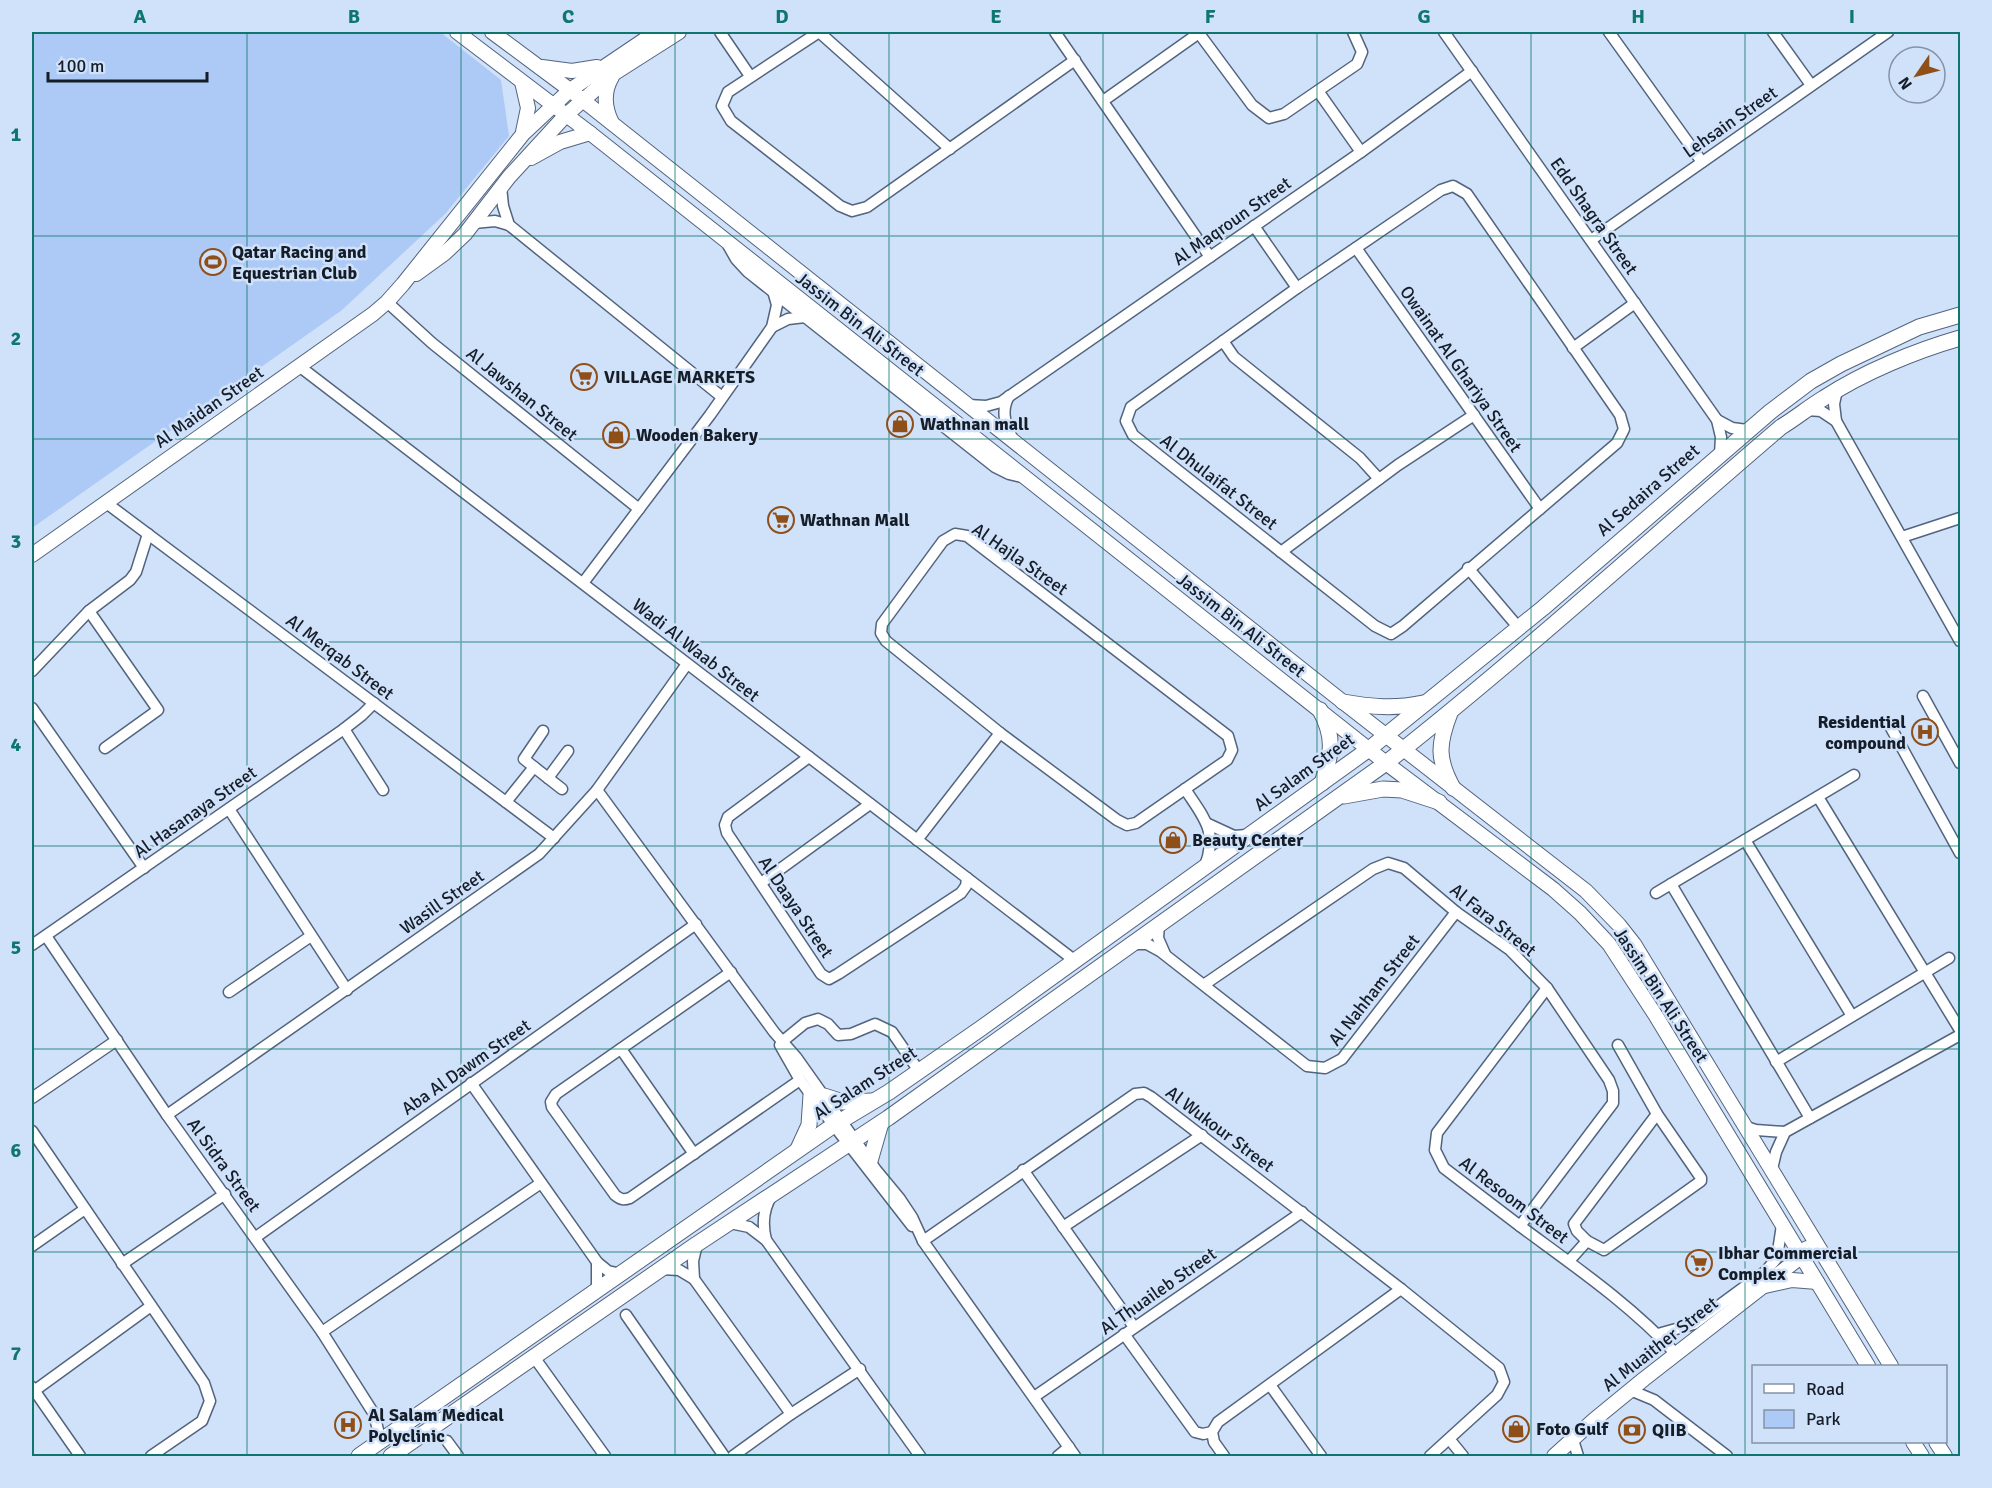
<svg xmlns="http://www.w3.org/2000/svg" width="1992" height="1488" font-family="Signika,sans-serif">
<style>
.green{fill:#adc9f5}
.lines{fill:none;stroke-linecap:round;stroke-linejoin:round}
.minor-casing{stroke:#53647f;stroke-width:13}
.tertiary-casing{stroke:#53647f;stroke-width:16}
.secondary-casing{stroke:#53647f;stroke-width:17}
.minor{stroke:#fff;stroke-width:10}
.tertiary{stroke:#fff;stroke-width:14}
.secondary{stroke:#fff;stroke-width:15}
.grid{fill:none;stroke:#0f766e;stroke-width:1.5;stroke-opacity:0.55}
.labels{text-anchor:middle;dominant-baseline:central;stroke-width:5;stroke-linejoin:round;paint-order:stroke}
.street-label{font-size:18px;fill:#151d28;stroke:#d0e1fa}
.poi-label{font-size:18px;font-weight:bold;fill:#151d28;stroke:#d0e1fa;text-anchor:start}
.neatline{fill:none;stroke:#0f766e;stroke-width:2}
.grid-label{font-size:20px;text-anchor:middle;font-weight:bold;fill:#0f766e}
</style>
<rect width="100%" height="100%" fill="#d0e1fa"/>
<polygon class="green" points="32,32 440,32 501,80 509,136 445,214 342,310 32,528"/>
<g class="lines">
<defs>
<g id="minor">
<polyline points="720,32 750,76"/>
<polyline points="819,32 728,92 722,106 731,121 840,206 852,211 867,207 1075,60"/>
<polyline points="819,32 950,149"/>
<polyline points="1055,32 1210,257"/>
<polyline points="1198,32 1252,105 1269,118 1284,114 1357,64 1362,52 1353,32"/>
<polyline points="1444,32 1717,420 1721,437 1720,454"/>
<polyline points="1609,32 1702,162"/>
<polyline points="1773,32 1811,85"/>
<polyline points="1318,91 1361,152"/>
<polyline points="1103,101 1199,33"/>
<polygon points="1453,186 1467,194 1620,415 1624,429 1617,443 1403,626 1391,634 1375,626 1133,435 1126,421 1131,407 1297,288 1441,190"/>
<polyline points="501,187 503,206 509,225"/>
<polyline points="474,223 495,221 509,225 722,397"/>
<polyline points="1254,226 1297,288"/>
<polyline points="1591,240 1888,32"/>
<polyline points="728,245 736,259 748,272 995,467 1009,474 1022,477"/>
<polyline points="1356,248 1540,509"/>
<polyline points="387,302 432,343 639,509"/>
<polyline points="772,327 788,319 805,317"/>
<polyline points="1223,341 1234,357 1360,458 1379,479"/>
<polyline points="1573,348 1635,303"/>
<polyline points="299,366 1074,960"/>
<path d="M 1009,396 C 1000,412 1006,425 1013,440"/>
<polyline points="968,405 986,406 1001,402 1361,152 1472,71"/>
<polyline points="1807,410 1821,411 1836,421 1960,641"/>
<polyline points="1717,420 1732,428 1747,430"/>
<polyline points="1836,421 1834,404 1837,390"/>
<polyline points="105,502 554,838"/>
<polygon points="955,534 967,536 1228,736 1232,750 1227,760 1136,823 1127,825 1117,820 1000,733 886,641 881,633 882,624 943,541"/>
<polyline points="1902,537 1960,518"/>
<polyline points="1281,552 1398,465 1474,415"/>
<polyline points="1468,568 1518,627"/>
<polyline points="583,583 710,415 772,327 777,305 773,291"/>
<polyline points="89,611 158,710 105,748"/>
<polyline points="32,671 89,611 130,580 136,572 148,534"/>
<polyline points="1923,696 1960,763"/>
<polyline points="32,708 144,868"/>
<polyline points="1890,726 1960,853"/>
<polyline points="344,729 383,790"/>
<polyline points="809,757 728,817 725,825 727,833 821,974 829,979 838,974 961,893 966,886 967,878"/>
<polyline points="534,767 562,789"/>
<polyline points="548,778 568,751"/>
<path d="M 1185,789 C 1204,818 1218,831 1205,866"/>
<polyline points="597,790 774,1032 796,1057 876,1170 900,1199 912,1217 923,1241 1075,1456"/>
<polyline points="1818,797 1960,1030"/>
<polyline points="506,802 534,767 524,759 543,731"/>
<polyline points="229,809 347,990"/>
<polyline points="1208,824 1234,836 1247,835"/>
<polyline points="917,840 1000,733"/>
<polyline points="1745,840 1852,1016"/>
<polyline points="761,883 870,804"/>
<polyline points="1671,884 1810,1118"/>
<polyline points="1656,893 1854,775"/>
<polyline points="1159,924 1158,938 1165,954"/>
<polyline points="46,936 167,1115 322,1332 374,1414 378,1430 374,1446"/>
<polyline points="1131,944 1147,944 1160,951 1307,1066 1325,1068 1342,1059 1456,912"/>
<polyline points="32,945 344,729 362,715 374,703"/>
<path d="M 731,972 L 556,1094 L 551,1102 L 552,1107 L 615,1195 C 621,1200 624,1200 630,1198 L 800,1080"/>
<polyline points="1205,984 1373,869 1388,863 1404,868 1456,912 1510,950 1547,988 1609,1080 1613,1091 1613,1103 1520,1226"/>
<path d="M 1547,988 L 1437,1133 L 1435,1150 L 1444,1168 C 1469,1187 1495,1207 1520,1226 C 1574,1266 1630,1304 1676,1354"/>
<polyline points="229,992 311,936"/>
<polyline points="783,1041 805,1023 818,1019 828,1024 838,1035 851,1034 875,1024 892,1032 919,1071"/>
<polyline points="780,1045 800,1080 825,1114 912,1226"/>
<polyline points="621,1049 694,1154"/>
<polyline points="1776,1062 1949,958"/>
<polyline points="471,1083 597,1262 608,1271 621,1274"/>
<polyline points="32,1098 117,1040"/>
<polyline points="167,1115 539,854 597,790 687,664"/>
<polyline points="1746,1127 1756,1130 1785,1132 1960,1035"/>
<polyline points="32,1131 204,1383 210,1401 202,1421 151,1456"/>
<polyline points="1772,1169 1776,1152 1785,1132"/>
<polyline points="1023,1170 1134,1327"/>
<polyline points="730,1223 749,1227 766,1240 920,1456"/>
<polyline points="1063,1227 1202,1135"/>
<polyline points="256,1237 696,924"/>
<path d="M 766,1240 C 762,1224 763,1209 772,1195"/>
<polyline points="923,1241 1135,1094 1144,1093 1151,1097 1401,1289 1499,1368 1504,1382 1497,1395 1430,1456"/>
<polyline points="1587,1241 1577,1231 1574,1224 1657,1114"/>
<polyline points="32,1246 85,1209"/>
<polyline points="1569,1261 1587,1241 1604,1250 1701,1181 1701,1178 1657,1114 1618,1045"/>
<polyline points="122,1264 225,1194"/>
<polyline points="661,1269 679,1270 694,1279 791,1414"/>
<polyline points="694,1279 693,1261 697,1244"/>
<polyline points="597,1292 597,1262"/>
<polyline points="626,1315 724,1456"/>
<polyline points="322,1332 541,1183"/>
<polyline points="1124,1334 1195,1432 1203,1434 1212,1432"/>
<polyline points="1658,1334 1694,1324 1766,1271 1776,1259 1778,1251 1782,1225"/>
<polyline points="534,1357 605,1456"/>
<polyline points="1270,1385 1321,1456"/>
<polyline points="32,1387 80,1456"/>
<polyline points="1630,1390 1654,1400 1727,1456"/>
<polyline points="34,1391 151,1306"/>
<polyline points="1034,1397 1302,1212"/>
<polyline points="1450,1440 1463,1456"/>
<polyline points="1573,1440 1578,1456"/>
<polyline points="447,1441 458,1456"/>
<polyline points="733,1456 791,1414 860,1369"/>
<polyline points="1058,1456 1069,1447"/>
<polyline points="1224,1456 1214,1442 1212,1432 1218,1422 1401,1289"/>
</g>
<g id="tertiary">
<polyline points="457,32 590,133 1386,763 1553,889 1580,913 1609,944 1656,1016 1868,1366"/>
<polyline points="492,32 570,90 1343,702 1586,891 1619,925 1634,944 1891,1366"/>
<polyline points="542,67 572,71 597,67"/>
<polyline points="522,82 528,108 523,132"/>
<path d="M 612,123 C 604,107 603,92 612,77"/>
<polyline points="531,158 560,142 590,133"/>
<polyline points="416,274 445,253 465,234 509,177 565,116 613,74 679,32"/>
<polyline points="32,555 373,314 387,302 403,284 523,134 570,90 656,32"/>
<polyline points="1765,1286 1792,1280 1817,1282"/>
<polyline points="1913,1442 1922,1456"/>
<polyline points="1936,1442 1945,1456"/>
<polyline points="1554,1456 1594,1420 1644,1379 1802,1256 1807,1248"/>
</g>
<g id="secondary">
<path d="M 1343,702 C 1371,707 1395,709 1423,703"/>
<path d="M 1320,710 C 1335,738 1332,753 1322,783"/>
<path d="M 1450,713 C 1438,744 1437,759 1453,788"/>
<polyline points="1344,796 1383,789 1402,790 1439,802"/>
<polyline points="824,1096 843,1102 871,1101"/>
<polyline points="798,1149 809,1125 811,1095"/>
<polyline points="870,1161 881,1123"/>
<polyline points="359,1456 834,1125 889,1092 980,1029 1369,749 1543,608 1770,412 1811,381 1841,364 1919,327 1960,315"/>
<path d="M 391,1456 L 697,1244 L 888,1118 L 1386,763 C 1522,656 1650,539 1781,427 C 1796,418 1809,407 1824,398 C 1864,372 1915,351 1960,338"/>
</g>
</defs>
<use href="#minor" class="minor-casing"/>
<use href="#tertiary" class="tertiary-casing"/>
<use href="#secondary" class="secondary-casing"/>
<use href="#minor" class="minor"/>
<use href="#tertiary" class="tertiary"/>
<use href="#secondary" class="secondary"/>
</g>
<path class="grid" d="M 247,32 L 247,1456M 461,32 L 461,1456M 675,32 L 675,1456M 889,32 L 889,1456M 1103,32 L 1103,1456M 1317,32 L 1317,1456M 1531,32 L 1531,1456M 1745,32 L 1745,1456M 32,236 L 1960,236M 32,439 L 1960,439M 32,642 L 1960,642M 32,846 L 1960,846M 32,1049 L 1960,1049M 32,1252 L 1960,1252"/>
<defs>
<symbol id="stadium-ring" viewBox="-11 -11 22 22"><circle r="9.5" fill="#d0e1fa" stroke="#8f4f18" stroke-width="1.5"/><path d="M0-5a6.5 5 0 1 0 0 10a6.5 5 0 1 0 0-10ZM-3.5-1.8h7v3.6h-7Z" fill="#8f4f18"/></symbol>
<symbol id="supermarket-ring" viewBox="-11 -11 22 22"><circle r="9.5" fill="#d0e1fa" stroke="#8f4f18" stroke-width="1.5"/><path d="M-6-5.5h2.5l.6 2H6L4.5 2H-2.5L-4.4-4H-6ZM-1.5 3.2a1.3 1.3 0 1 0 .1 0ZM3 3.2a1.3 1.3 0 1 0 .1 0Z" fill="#8f4f18"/></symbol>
<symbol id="shop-ring" viewBox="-11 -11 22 22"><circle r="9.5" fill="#d0e1fa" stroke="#8f4f18" stroke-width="1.5"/><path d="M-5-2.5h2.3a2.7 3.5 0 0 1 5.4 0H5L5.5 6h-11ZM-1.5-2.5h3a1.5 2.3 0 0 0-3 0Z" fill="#8f4f18"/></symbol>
<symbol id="hospital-ring" viewBox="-11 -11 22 22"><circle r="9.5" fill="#d0e1fa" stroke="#8f4f18" stroke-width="1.5"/><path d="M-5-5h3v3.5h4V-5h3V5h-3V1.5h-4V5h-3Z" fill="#8f4f18"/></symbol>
<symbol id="bank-ring" viewBox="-11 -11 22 22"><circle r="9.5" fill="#d0e1fa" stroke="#8f4f18" stroke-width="1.5"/><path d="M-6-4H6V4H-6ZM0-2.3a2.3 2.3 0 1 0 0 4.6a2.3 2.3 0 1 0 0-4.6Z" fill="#8f4f18"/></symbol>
</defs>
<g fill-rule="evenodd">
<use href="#stadium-ring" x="198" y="247" width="30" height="30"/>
<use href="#supermarket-ring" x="569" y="362" width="30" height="30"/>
<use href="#shop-ring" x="885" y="409" width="30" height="30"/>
<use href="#shop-ring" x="601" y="420" width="30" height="30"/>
<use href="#supermarket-ring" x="766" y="505" width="30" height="30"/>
<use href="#hospital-ring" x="1910" y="717" width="30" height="30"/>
<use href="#shop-ring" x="1158" y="825" width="30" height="30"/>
<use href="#supermarket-ring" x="1684" y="1248" width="30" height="30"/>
<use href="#hospital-ring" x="333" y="1410" width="30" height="30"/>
<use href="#shop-ring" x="1501" y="1414" width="30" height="30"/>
<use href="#bank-ring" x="1617" y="1415" width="30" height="30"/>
</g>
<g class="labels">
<g class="street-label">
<text transform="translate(1730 122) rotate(-35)">Lehsain Street</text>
<text transform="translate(1594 216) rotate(55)">Edd Shagra Street</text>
<text transform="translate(1232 221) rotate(-35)">Al Maqroun Street</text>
<text transform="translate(860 324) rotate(38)">Jassim Bin Ali Street</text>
<text transform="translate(1461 369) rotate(55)">Owainat Al Ghariya Street</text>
<text transform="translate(522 394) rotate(39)">Al Jawshan Street</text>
<text transform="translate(209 407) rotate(-35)">Al Maidan Street</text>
<text transform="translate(1219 482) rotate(38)">Al Dhulaifat Street</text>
<text transform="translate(1648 490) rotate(-41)">Al Sedaira Street</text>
<text transform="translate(1020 559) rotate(35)">Al Hajla Street</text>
<text transform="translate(1241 625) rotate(38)">Jassim Bin Ali Street</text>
<text transform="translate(696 650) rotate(38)">Wadi Al Waab Street</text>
<text transform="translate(340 657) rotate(37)">Al Merqab Street</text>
<text transform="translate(1304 772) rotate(-36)">Al Salam Street</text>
<text transform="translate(195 812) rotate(-35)">Al Hasanaya Street</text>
<text transform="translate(442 902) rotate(-35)">Wasill Street</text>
<text transform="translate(796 907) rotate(56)">Al Daaya Street</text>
<text transform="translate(1493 920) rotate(39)">Al Fara Street</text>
<text transform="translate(1374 990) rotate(-52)">Al Nahham Street</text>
<text transform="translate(1661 995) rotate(57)">Jassim Bin Ali Street</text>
<text transform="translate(466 1067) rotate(-35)">Aba Al Dawm Street</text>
<text transform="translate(865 1083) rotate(-33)">Al Salam Street</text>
<text transform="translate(1220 1129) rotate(37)">Al Wukour Street</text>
<text transform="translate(224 1165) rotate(54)">Al Sidra Street</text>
<text transform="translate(1514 1200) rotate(37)">Al Resoom Street</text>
<text transform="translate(1158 1291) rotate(-35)">Al Thuaileb Street</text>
<text transform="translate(1660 1344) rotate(-38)">Al Muaither Street</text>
</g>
<g class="poi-label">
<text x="232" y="252">Qatar Racing and<tspan x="232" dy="21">Equestrian Club</tspan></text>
<text x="604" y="377">VILLAGE MARKETS</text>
<text x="920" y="424">Wathnan mall</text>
<text x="636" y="435">Wooden Bakery</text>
<text x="800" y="520">Wathnan Mall</text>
<text x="1906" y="722" text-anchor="end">Residential<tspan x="1906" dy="21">compound</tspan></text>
<text x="1192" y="840">Beauty Center</text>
<text x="1718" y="1253">Ibhar Commercial<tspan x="1718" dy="21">Complex</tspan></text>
<text x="368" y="1415">Al Salam Medical<tspan x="368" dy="21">Polyclinic</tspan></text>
<text x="1536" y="1429">Foto Gulf</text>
<text x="1652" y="1430">QIIB</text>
</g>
</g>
<rect width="1992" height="1488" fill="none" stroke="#d0e1fa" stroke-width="66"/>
<rect x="1752" y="1365" width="195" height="78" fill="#d0e1fa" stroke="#8593a6" stroke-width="1.5"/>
<rect x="1764" y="1384" width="30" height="9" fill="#ffffff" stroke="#8593a6" stroke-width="1.5"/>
<text x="1806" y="1395" font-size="18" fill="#151d28">Road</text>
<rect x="1764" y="1410" width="30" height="18" fill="#adc9f5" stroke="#8593a6" stroke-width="1.5"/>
<text x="1806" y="1425" font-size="18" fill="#151d28">Park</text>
<g transform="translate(1917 75) rotate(235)"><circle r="28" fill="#d0e1fa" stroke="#8593a6" stroke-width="1.5"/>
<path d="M0-4.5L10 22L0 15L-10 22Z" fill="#8f4f18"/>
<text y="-9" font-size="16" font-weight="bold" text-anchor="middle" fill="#151d28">N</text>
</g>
<path d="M48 72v9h159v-9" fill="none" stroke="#151d28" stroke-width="3"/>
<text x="57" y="72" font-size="18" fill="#151d28" stroke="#d0e1fa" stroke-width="4.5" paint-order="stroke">100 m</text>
<rect x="33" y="33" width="1926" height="1422" class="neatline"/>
<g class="grid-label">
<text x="140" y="23">A</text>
<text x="354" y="23">B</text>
<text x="568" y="23">C</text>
<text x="782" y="23">D</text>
<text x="996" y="23">E</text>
<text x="1210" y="23">F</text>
<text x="1424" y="23">G</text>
<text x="1638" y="23">H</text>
<text x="1852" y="23">I</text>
<text x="16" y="141">1</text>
<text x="16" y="345">2</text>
<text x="16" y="548">3</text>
<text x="16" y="751">4</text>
<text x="16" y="954">5</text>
<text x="16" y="1157">6</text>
<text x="16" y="1360">7</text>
</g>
</svg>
